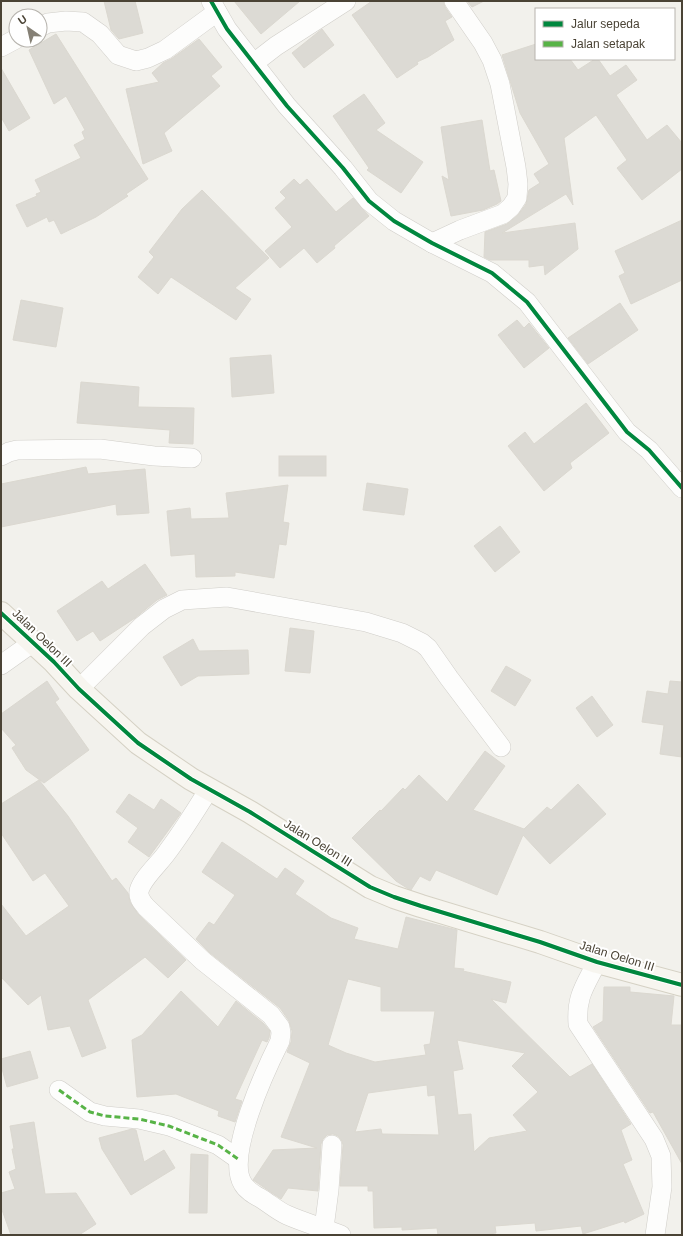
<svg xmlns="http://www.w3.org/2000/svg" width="683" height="1236" font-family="Arial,sans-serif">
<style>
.building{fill:#dcdad4;stroke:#dbd8d0;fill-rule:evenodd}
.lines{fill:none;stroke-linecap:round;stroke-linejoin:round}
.street-casing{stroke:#d0cec9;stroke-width:20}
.secondary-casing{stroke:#d5d1c4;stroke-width:24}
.street{stroke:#fdfdfc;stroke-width:19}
.secondary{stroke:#f7f5ef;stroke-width:22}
.quiet{stroke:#57b346;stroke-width:3;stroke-dasharray:6 3;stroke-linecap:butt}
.cycleway-casing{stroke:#fff;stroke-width:6}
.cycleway{stroke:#00873e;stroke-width:4}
.labels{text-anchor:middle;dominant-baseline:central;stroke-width:4;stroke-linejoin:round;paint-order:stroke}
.street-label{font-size:12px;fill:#4a4335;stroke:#fff}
</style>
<rect width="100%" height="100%" fill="#f2f1ec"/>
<g class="building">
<polygon points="104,1 135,1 143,33 119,39 111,30"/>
<polygon points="234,1 300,1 261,34"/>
<polygon points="372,1 443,1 445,7 452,17 445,21 454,40 428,57 417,62 418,64 397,78 352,15"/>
<polygon points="467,1 484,1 472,7"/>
<polygon points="322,29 334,45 304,68 292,53"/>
<polygon points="56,34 148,179 126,194 128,196 96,217 61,234 54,220 49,222 47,217 27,227 16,205 37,196 36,194 41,192 35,180 81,158 74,145 85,139 82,132 85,130 66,96 54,104 29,50"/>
<polygon points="199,39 222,67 211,76 220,86 164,133 172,151 143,164 126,89 159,82 152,73 163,63 171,59"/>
<polygon points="536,44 536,59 570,59 578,70 595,59 598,59 610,76 626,65 637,80 616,95 647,140 667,125 682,143 682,169 642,200 617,168 627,160 596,115 564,138 573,205 566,194 502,233 575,223 578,249 545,275 544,265 529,267 529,260 490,260 484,257 485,232 507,224 518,215 526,204 529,190 540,183 534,174 549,164 520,113 502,55"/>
<polygon points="1,68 30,118 9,131 1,117"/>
<polygon points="364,94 385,123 376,130 423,162 401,193 367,170 369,168 333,116"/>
<polygon points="482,120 490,171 494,170 501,201 497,204 483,210 451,216 442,176 449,180 441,127"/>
<polygon points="294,179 300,185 307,179 336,212 353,198 369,216 334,246 335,248 317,263 304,248 280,268 265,251 292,227 275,208 286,198 280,192"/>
<polygon points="202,190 269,258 235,288 251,299 236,320 171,277 158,294 138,277 154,257 149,252 182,209"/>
<polygon points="682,220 682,280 631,304 619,276 625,273 615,251"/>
<polygon points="21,300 63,308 56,347 13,340"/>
<polygon points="620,303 638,330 588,364 568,338"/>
<polygon points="517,320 524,328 529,323 549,348 524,368 498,335"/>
<polygon points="271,355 274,393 232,397 230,358"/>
<polygon points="81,382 139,387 138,407 194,408 193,444 169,443 170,430 77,423"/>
<polygon points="586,403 609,433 570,463 572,468 544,491 508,446 525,432 534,444"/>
<rect x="279" y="456" width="47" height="20"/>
<polygon points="86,467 88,474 145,469 149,513 117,515 116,504 1,527 1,484"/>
<polygon points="367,483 408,489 404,515 363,510"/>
<polygon points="288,485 283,522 289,523 286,545 279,544 274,578 235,572 235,576 196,577 195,554 171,556 167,511 190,508 191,519 229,518 226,493"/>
<polygon points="500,526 520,552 495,572 474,546"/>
<polygon points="145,564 167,595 157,600 135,618 100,641 93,631 77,641 57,611 102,581 108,589"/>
<polygon points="290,628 314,631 310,673 285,671"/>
<polygon points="193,639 199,651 248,650 249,674 198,676 181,686 163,657"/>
<polygon points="506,666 531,680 515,706 491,691"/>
<polygon points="47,681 59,699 55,702 89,750 44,783 26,770 12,748 16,745 1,728 1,714"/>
<polygon points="670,681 682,682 682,757 660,754 664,725 642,722 647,691 668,694"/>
<polygon points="592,696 613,725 597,737 576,708"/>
<polygon points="485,751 505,766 473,810 524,829 547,807 551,810 578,784 606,814 550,864 523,835 497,895 436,870 430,881 420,876 411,890 407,888 396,881 352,838 380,810 381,811 403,788 405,790 419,775 447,802"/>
<polygon points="39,780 68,816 112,881 116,878 128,893 130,902 138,914 186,960 168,978 145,957 88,1000 106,1048 82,1057 70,1026 48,1030 41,995 28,1005 1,977 1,904 26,936 69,906 45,873 33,881 1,833 1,804"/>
<polygon points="129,794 154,810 161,799 181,813 149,857 128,842 138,828 116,812"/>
<path d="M 222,842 L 277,879 L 285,868 L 304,881 L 295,894 L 331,918 L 358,928 L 354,939 L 398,949 L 406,917 L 457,930 L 454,968 L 464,969 L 463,971 L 511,982 L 506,1003 L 491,999 L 570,1077 L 592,1064 L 631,1124 L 621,1130 L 632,1160 L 623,1164 L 644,1214 L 625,1223 L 624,1221 L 583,1234 L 581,1226 L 536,1231 L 535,1223 L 495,1226 L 496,1233 L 489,1234 L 489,1235 L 438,1235 L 437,1228 L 402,1230 L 402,1227 L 374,1228 L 373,1191 L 368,1191 L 368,1186 L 340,1186 L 343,1145 L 342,1141 L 338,1136 L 333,1134 L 327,1135 L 323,1139 L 321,1144 L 318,1191 L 288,1188 L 281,1199 L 256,1182 L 253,1180 L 273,1150 L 317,1148 L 281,1137 L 310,1063 L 287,1052 L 291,1042 L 292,1031 L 289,1021 L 280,1008 L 210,953 L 196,939 L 209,922 L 214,925 L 235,895 L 202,872 ZM 348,979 L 381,987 L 381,1011 L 435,1011 L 430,1044 L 424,1045 L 426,1055 L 375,1062 L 346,1053 L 328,1045 ZM 457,1040 L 525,1053 L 512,1066 L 538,1092 L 513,1115 L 527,1131 L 489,1138 L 474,1152 L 471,1114 L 458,1115 L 453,1071 L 463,1069 ZM 427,1085 L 428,1096 L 435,1095 L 439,1135 L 382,1134 L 381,1129 L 355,1132 L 368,1093 Z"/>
<polygon points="604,987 630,987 630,992 674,996 671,1025 682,1025 682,1164 653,1112 650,1113 593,1027 603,1021"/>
<polygon points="181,991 218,1027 236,1001 263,1023 270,1031 269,1038 267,1042 262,1040 235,1099 242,1101 235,1122 218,1116 219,1111 176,1094 137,1097 132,1040 142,1035"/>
<polygon points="30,1051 38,1078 7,1087 1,1065 1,1059"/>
<polygon points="34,1122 45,1194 76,1193 96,1224 79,1235 11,1235 1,1207 1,1193 15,1189 9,1172 16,1169 12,1149 14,1149 10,1126"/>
<polygon points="132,1129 136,1130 144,1162 164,1150 175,1168 131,1195 102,1149 99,1138"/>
<polygon points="191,1154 208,1155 207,1213 189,1213"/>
</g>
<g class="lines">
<defs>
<g id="street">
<polyline points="211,1 227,29 287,106 343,168 369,201 394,221 432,243 492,273 527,302 627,432 649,450 682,488"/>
<polyline points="40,27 48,23 66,21 83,22 100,34 118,55 136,61 148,58 165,50 217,12"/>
<polyline points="1,47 16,39"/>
<polyline points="254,63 276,46 346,1"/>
<polyline points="432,243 460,230 503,214 511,207 517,198 518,184 516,167 500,84 492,60 483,43 454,1"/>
<polyline points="1,456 9,452 17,450 100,449 154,456 192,458"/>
<polyline points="1,665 32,643"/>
<polyline points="79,689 142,626 164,609 182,600 227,597 366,622 402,633 422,643 428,648 449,678 501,747"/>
<path d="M 209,789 C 196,810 183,831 168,851 C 161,862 142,878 139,891 C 138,898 142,902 146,907 L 203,961 L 271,1015 L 280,1027 L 281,1033 L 280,1041 C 266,1069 225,1156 243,1184 C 247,1191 255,1195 262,1199 C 270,1204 278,1211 287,1215 C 305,1223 324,1228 341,1235"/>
<path d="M 597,962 C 585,986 576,996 578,1024 L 654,1139 L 661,1156 L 662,1187 L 655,1235"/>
<polyline points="59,1090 90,1112 105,1116 139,1119 169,1126 218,1145 238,1159"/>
<polyline points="324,1228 329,1190 332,1145"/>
</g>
<polyline id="secondary" points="1,613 54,662 79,689 138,743 191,779 250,812 370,887 394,897 421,906 540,942 597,962 682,985"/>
</defs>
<use href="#street" class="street-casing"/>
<use href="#secondary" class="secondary-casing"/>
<use href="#street" class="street"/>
<use href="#secondary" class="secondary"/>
<polyline class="quiet" points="59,1090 90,1112 105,1116 139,1119 169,1126 218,1145 238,1159"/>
<defs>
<g id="cycleway">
<polyline points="211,1 227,29 287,106 343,168 369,201 394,221 432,243 492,273 527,302 627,432 649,450 682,488"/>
<polyline points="1,613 54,662 79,689 138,743 191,779 250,812 370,887 394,897 421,906 540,942 597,962 682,985"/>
</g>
</defs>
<use href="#cycleway" class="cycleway-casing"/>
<use href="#cycleway" class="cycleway"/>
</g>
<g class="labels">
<g class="street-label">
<text transform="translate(42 638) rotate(44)">Jalan Oelon III</text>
<text transform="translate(318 843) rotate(32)">Jalan Oelon III</text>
<text transform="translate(617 956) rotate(17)">Jalan Oelon III</text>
</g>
</g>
<rect width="683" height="1236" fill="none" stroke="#4a4335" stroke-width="4"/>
<rect x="535" y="8" width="140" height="52" fill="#ffffff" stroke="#b7b4ae"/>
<rect x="543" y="21" width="20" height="6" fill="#00873e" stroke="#b7b4ae"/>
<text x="571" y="28" font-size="12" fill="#4a4335">Jalur sepeda</text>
<rect x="543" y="41" width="20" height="6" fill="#57b346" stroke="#b7b4ae"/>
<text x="571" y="48" font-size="12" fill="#4a4335">Jalan setapak</text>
<g transform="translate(28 28) rotate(326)"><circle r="19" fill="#ffffff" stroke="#b7b4ae"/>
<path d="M0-3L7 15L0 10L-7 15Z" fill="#858075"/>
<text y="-6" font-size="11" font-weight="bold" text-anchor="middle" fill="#4a4335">U</text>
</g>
</svg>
